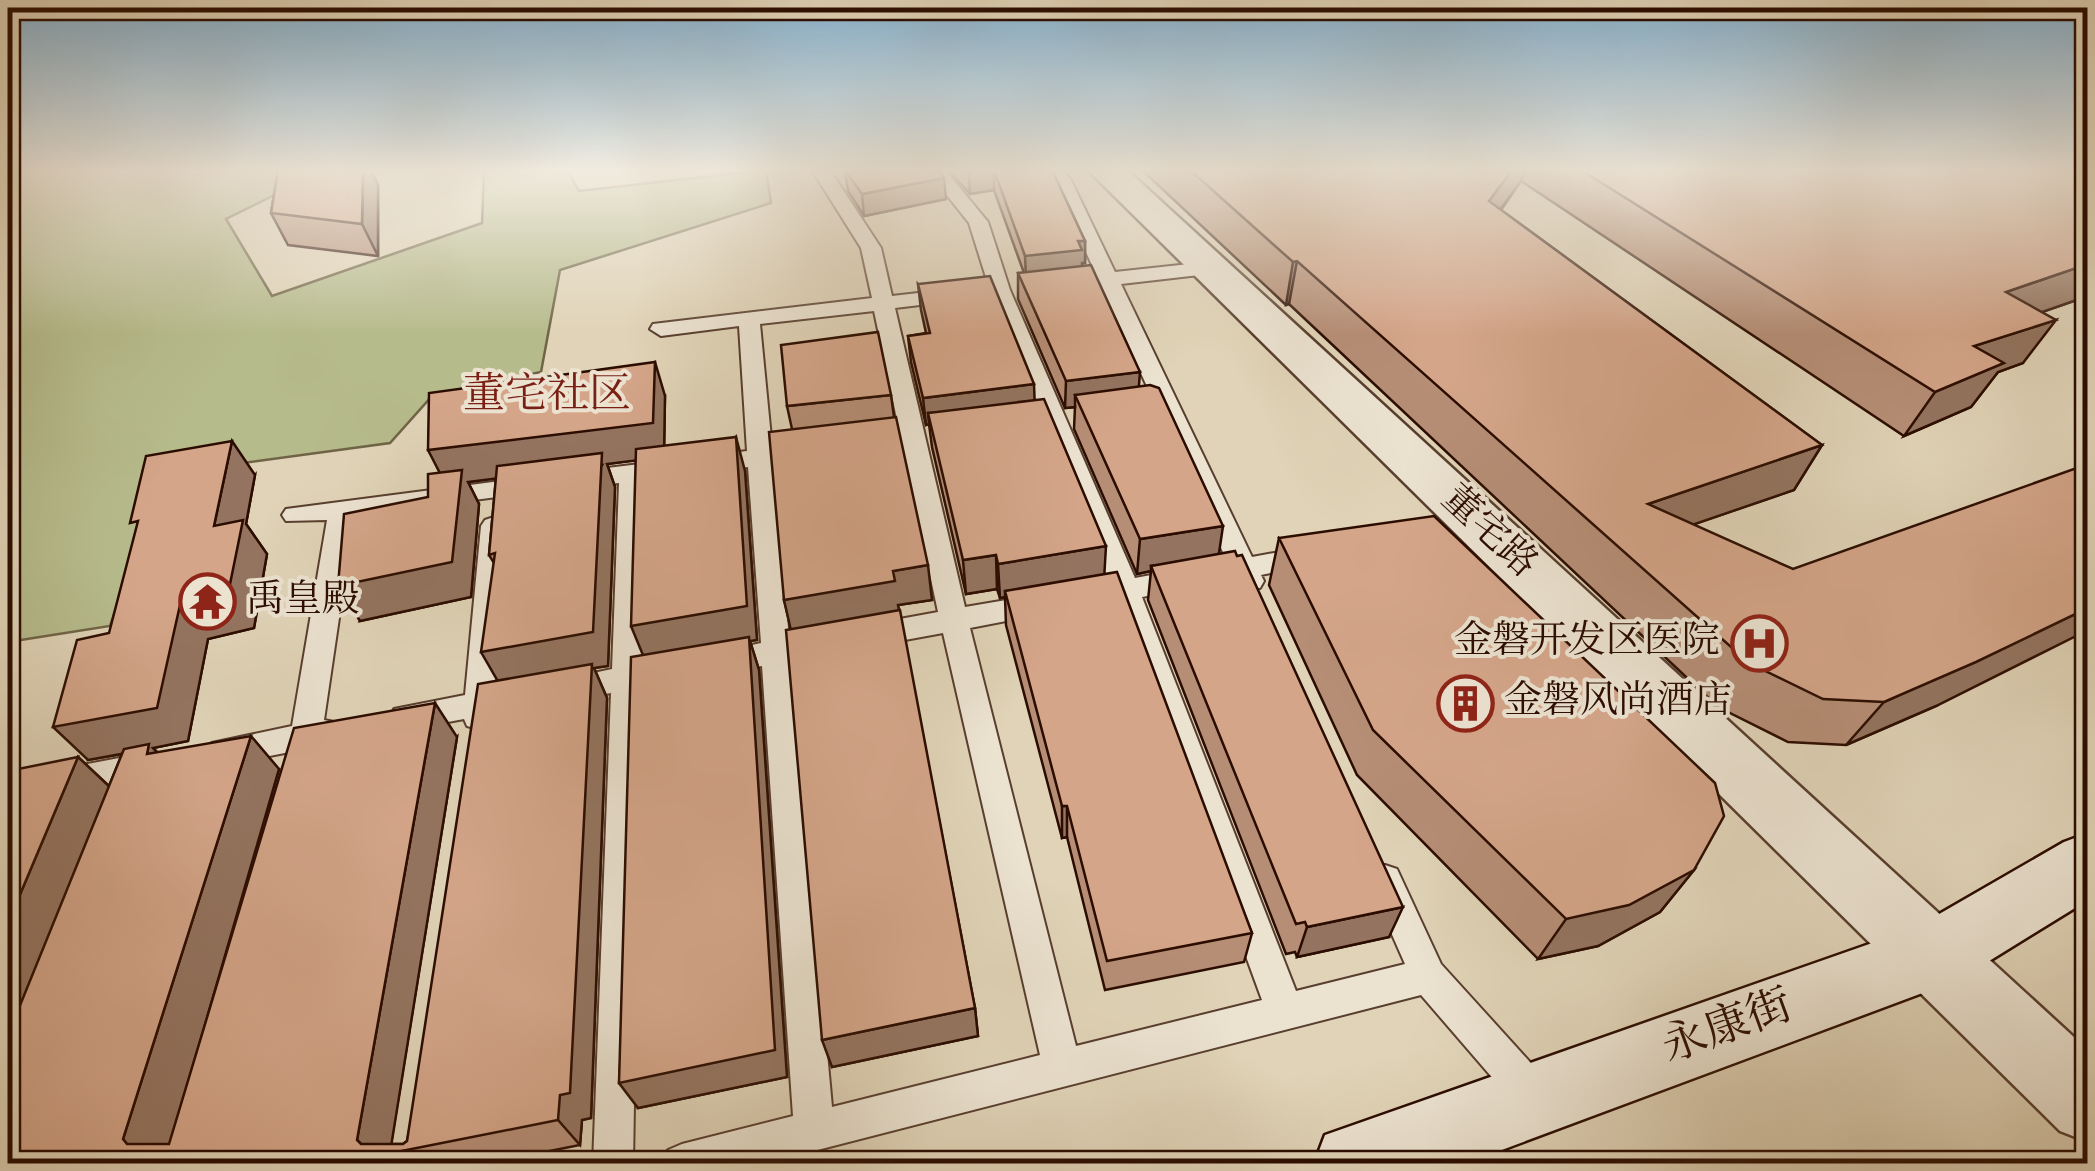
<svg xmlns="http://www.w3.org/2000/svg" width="2095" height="1171" font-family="'Sorts Mill Goudy','Noto Serif SC',serif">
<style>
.green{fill:#b6bb8c;stroke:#706446;stroke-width:2.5}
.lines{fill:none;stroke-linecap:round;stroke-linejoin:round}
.lane-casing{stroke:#583e2e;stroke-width:4}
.street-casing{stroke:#583e2e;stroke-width:5}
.secondary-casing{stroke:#2b0c00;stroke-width:5}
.lane{fill:#ebe2d0;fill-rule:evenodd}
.street{fill:#ebe2d0;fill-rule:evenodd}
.secondary{fill:#ebe2d0;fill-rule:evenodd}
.wall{fill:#b68e76;stroke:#2b0c00;stroke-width:2.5}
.shaded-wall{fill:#947460;stroke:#2b0c00;stroke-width:2.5}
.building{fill:#d4a589;stroke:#2b0c00;stroke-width:2.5}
.labels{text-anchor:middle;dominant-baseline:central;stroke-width:8;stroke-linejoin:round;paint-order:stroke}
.street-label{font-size:38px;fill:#2b0c00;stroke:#ebe2d0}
.poi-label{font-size:38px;fill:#2b0c00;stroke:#ebe2d0;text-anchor:start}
.quarter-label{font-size:42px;fill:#7a1f14;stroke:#ebe2d0}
.near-street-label{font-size:45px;fill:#2b0c00;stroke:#ebe2d0}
</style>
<rect width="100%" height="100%" fill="#e0d3b7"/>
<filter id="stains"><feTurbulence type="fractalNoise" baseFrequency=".002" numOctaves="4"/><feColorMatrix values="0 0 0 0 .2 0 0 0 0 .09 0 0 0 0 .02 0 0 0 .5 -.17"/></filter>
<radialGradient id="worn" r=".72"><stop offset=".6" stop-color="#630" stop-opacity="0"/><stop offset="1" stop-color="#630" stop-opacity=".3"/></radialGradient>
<polygon class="green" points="8,170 325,170 226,219 272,296 482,223 484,170 567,170 579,191 766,170 771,203 560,270 541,372 433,395 390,443 162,474 110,626 8,642"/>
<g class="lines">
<defs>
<g id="lane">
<path d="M 812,170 L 830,170 L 881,248 L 892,296 L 953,289 L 964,295 L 953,301 L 895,308 L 965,607 L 1042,594 L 1052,597 L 1056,604 L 1052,611 L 1042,614 L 970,628 L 1076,1046 L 1262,1000 L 1116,601 L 1089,606 L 1079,603 L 1075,596 L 1079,589 L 1109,582 L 990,290 L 969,223 L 927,170 L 945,170 L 988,222 L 1010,290 L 1135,578 L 1227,561 L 1101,286 L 1090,287 L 1080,281 L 1096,274 L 1055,184 L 1041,170 L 1060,170 L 1070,178 L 1115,272 L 1208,262 L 1218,268 L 1208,274 L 1121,284 L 1252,557 L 1307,547 L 1316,550 L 1320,557 L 1316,564 L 1261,575 L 1264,581 L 1260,588 L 1240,588 L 1236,580 L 1142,597 L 1296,991 L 1405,964 L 1368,880 L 1373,869 L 1385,865 L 1397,869 L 1441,964 L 1549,1083 L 1554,1097 L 1549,1111 L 1535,1116 L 1521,1111 L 1421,995 L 763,1164 L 662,1164 L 668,1150 L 682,1144 L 793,1116 L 762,666 L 720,673 L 710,670 L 705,662 L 710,654 L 761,643 L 748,467 L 644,480 L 641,664 L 667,660 L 677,663 L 682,671 L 677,679 L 641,687 L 633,1164 L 593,1164 L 611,693 L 567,701 L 556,697 L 552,689 L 556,681 L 612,669 L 619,483 L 574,488 L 561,480 L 574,472 L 747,451 L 739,326 L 661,336 L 650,329 L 653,324 L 872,298 L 861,248 ZM 874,311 L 938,612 L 867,625 L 857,628 L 853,636 L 857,644 L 867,647 L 943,633 L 1040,1055 L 832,1107 L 791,660 L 835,651 L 839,643 L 835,635 L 825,632 L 789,638 L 773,463 L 809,459 L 821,451 L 809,443 L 772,448 L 760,324 Z"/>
<polygon points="532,477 541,479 545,485 541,491 354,516 324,720 339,723 343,732 339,741 320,746 315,758 304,762 293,758 290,752 223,765 212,761 207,752 212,743 292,726 327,520 286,521 282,515 286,509"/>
<polygon points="494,517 503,520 507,526 495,690 510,687 521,691 525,699 521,707 493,714 489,726 478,729 467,726 464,719 405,730 394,727 390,718 394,709 465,695 481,526 485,520"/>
<polygon points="151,752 162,756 167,765 162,774 8,807 8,779"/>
</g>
<polygon id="street" points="1088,170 1127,170 2088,1050 2088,1142 2060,1131"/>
<polygon id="secondary" points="2088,833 2088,900 1960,979 1464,1164 1314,1164 1325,1135 1915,928 2064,842"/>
</defs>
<use href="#lane" class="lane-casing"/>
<use href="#street" class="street-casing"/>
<use href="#secondary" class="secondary-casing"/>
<use href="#lane" class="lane"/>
<use href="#street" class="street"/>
<use href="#secondary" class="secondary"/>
</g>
<g class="wall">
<polygon points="278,170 371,170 378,185 378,256 288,245 271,213"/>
<polygon points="845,170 946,199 864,216 848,191"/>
<polygon points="948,170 1052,170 1085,241 1085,263 1082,263 1082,266 1219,554 1389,937 1297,957 1295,952 1286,954 1148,600 1151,571 1137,574 1074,429 1075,407 1065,408 1018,299 1018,273 1024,273 994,190 970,194"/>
<polygon points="1142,170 2088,170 2088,296 2042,312 2023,363 1998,372 1971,407 1904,436 1521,181 1501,210 1822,445 1794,490 1694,524 1936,706 1846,745 1788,742 1718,707 1289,304 1286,305"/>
<polygon points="918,284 1035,400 1104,574 1252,933 1244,962 1105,990 1067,837 1062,838 1006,625 1005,597 1000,598 997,589 966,594 932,447 929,424 926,425 911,362 908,336 926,333 921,310"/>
<polygon points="891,395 894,417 932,600 898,605 975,1008 978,1036 832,1067 791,629 784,600 792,429 787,406"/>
<polygon points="665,396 664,446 745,471 757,640 750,641 759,670 787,1077 638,1108 643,655 636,460 607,464 615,487 608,666 594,668 607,698 591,1118 582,1120 580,1145 484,1164 8,1164 78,757 109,786 122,754 88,760 109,633 255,475 246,524 267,554 254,628 208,639 188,741 153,748 157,752 279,769 216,986 457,737 391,1144 403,1144 407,1141 497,680 494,563 489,555 496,478 468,482 479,504 471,597 360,621 428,497"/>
<polygon points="1279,538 1694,870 1660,912 1598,946 1538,959 1357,775 1269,585"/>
</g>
<g class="shaded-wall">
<polygon points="363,170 371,170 378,185 378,256 362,224"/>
<polygon points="986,170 994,170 994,190 970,194 969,173"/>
<polygon points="1512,170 1525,170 1521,181 1476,243 1489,201"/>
<polygon points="944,178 946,199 864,216 862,194"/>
<polygon points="1078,241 1085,241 1085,263 1082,263 1082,272 1026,278 1025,256"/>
<polygon points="1297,261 1289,304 1286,305 1293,262"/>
<polygon points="2088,264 2088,296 1976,335 2006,292"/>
<polygon points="2056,320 2023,363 1998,372 1971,407 1904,436 1935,392 1974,346"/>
<polygon points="655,362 665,396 664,457 607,464 615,487 608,666 594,668 607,698 591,1118 582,1120 580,1145 558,1120 500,685 481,652 602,465 468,482 479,504 471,597 360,621 338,586 446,485 428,450"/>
<polygon points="1140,372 1138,398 1075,395 1075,407 1065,408 1066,381"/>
<polygon points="1034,384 1035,411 928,413 929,424 926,425 923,398"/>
<polygon points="736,437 745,471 757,640 750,641 759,670 787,1077 638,1108 619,1083 645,660 631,626"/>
<polygon points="232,441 255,475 246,524 267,554 254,628 208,639 188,741 153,748 181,777 147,754 148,749 88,760 53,727 180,605 214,526"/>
<polygon points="1822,445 1794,490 1625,548 1648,504"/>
<polygon points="1223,526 1218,560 1151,566 1151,571 1137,574 1140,539"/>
<polygon points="1106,546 1104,580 1005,591 1005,597 1000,598 998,564"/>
<polygon points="996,555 997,589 966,594 963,560"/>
<polygon points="928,565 932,600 898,605 900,615 792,635 784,600 893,571"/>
<polygon points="2088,608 2088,630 1936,706 1846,745 1884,702"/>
<polygon points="435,703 457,737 390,1153 361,1144 357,1140"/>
<polygon points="251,736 279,769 165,1163 127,1144 123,1139"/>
<polygon points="78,757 113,790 8,1059 8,923"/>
<polygon points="1062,806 1067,806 1067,837 1062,838"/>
<polygon points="1694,870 1660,912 1598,946 1538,959 1566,919"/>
<polygon points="1403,907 1389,937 1297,957 1307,927"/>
<polygon points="975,1008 978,1036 832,1067 822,1040"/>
</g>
<g class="building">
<polygon points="278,170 363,170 362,224 271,213"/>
<polygon points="845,170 938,170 944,178 862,194"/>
<polygon points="966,170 986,170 969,173"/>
<polygon points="994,170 1052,170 1085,241 1078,241 1082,250 1025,256"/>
<polygon points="1190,170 1512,170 1489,201 1822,445 1648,504 1793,569 2088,464 2088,608 1976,662 1884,702 1823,699 1749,663 1297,261 1293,262"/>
<polygon points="1581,170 2088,170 2088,264 2006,292 2056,320 1974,346 2004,363 1935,392"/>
<polygon points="1091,265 1140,372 1066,381 1018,273"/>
<polygon points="990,276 1034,384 923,398 908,336 930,333 918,284"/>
<polygon points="878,332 891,395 787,406 781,345"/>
<polygon points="655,362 653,423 428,450 429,393"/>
<polygon points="1150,385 1159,388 1223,526 1140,539 1075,395"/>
<polygon points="1044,399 1106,546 998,564 996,555 963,560 928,413"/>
<polygon points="896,417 928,565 893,571 895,581 784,600 769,432"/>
<polygon points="736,437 747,606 631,626 636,449"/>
<polygon points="232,441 214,526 243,520 228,594 180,605 157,708 53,727 77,640 109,633 138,521 130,523 146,456"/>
<polygon points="602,453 593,632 481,652 495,553 489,555 497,466"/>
<polygon points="462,470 452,562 338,586 344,514 428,497 428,474"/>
<polygon points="1434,516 1715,783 1724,816 1694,870 1629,905 1566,919 1373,730 1279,538"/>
<polygon points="1235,551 1237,556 1242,555 1403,907 1307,927 1305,922 1296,924 1151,566"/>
<polygon points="1117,572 1252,933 1107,961 1067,806 1062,806 1005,591"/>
<polygon points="900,610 975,1008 822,1040 786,630"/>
<polygon points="749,637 775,1050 619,1083 631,657"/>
<polygon points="592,664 570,1093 560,1095 558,1120 336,1164 8,1164 8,1035 124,749 149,744 147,754 251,736 123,1139 127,1144 169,1144 294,728 435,703 357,1140 361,1144 403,1144 407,1141 478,684"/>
<polygon points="78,757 8,923 8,771"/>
</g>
<linearGradient id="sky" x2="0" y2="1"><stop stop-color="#87b5d4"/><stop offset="0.51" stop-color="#f1ebdf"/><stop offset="1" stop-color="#f1ebdf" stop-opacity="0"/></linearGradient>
<rect width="2095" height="334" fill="url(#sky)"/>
<defs>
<symbol id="temple-ring" viewBox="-11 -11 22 22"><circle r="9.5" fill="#ebe2d0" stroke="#8f2418" stroke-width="1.5"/><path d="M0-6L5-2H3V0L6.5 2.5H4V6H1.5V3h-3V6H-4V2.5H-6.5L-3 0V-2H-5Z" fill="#8f2418"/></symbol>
<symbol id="hospital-ring" viewBox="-11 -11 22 22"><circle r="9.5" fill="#ebe2d0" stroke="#8f2418" stroke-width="1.5"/><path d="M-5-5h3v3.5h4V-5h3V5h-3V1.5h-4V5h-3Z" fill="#8f2418"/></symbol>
<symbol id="building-ring" viewBox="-11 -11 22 22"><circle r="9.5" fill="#ebe2d0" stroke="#8f2418" stroke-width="1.5"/><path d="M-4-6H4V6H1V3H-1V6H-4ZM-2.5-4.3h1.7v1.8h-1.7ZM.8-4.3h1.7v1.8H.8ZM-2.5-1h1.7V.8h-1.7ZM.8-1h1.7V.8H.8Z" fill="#8f2418"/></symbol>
</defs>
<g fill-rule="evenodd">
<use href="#temple-ring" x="176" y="570" width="63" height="63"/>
<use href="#hospital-ring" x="1728" y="612" width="63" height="63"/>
<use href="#building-ring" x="1434" y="672" width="63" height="63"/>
</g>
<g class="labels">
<g class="street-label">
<text transform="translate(1488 533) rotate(43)">董宅路</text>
</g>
<g class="poi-label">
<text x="246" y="602">禹皇殿</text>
<text x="1720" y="643" text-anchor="end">金磐开发区医院</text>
<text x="1504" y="703">金磐风尚酒店</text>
</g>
<g class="quarter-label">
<text x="547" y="397">董宅社区</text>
</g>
<g class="near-street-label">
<text transform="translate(1728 1029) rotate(-20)">永康街</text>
</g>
</g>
<rect width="2095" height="1171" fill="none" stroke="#e0d3b7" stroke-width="40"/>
<rect x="10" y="10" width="2075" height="1151" fill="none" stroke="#2b0c00" stroke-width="5"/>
<rect x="20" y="20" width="2055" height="1131" fill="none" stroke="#2b0c00" stroke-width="2.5"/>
<rect width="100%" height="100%" filter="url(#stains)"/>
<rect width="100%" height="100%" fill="url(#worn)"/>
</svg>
